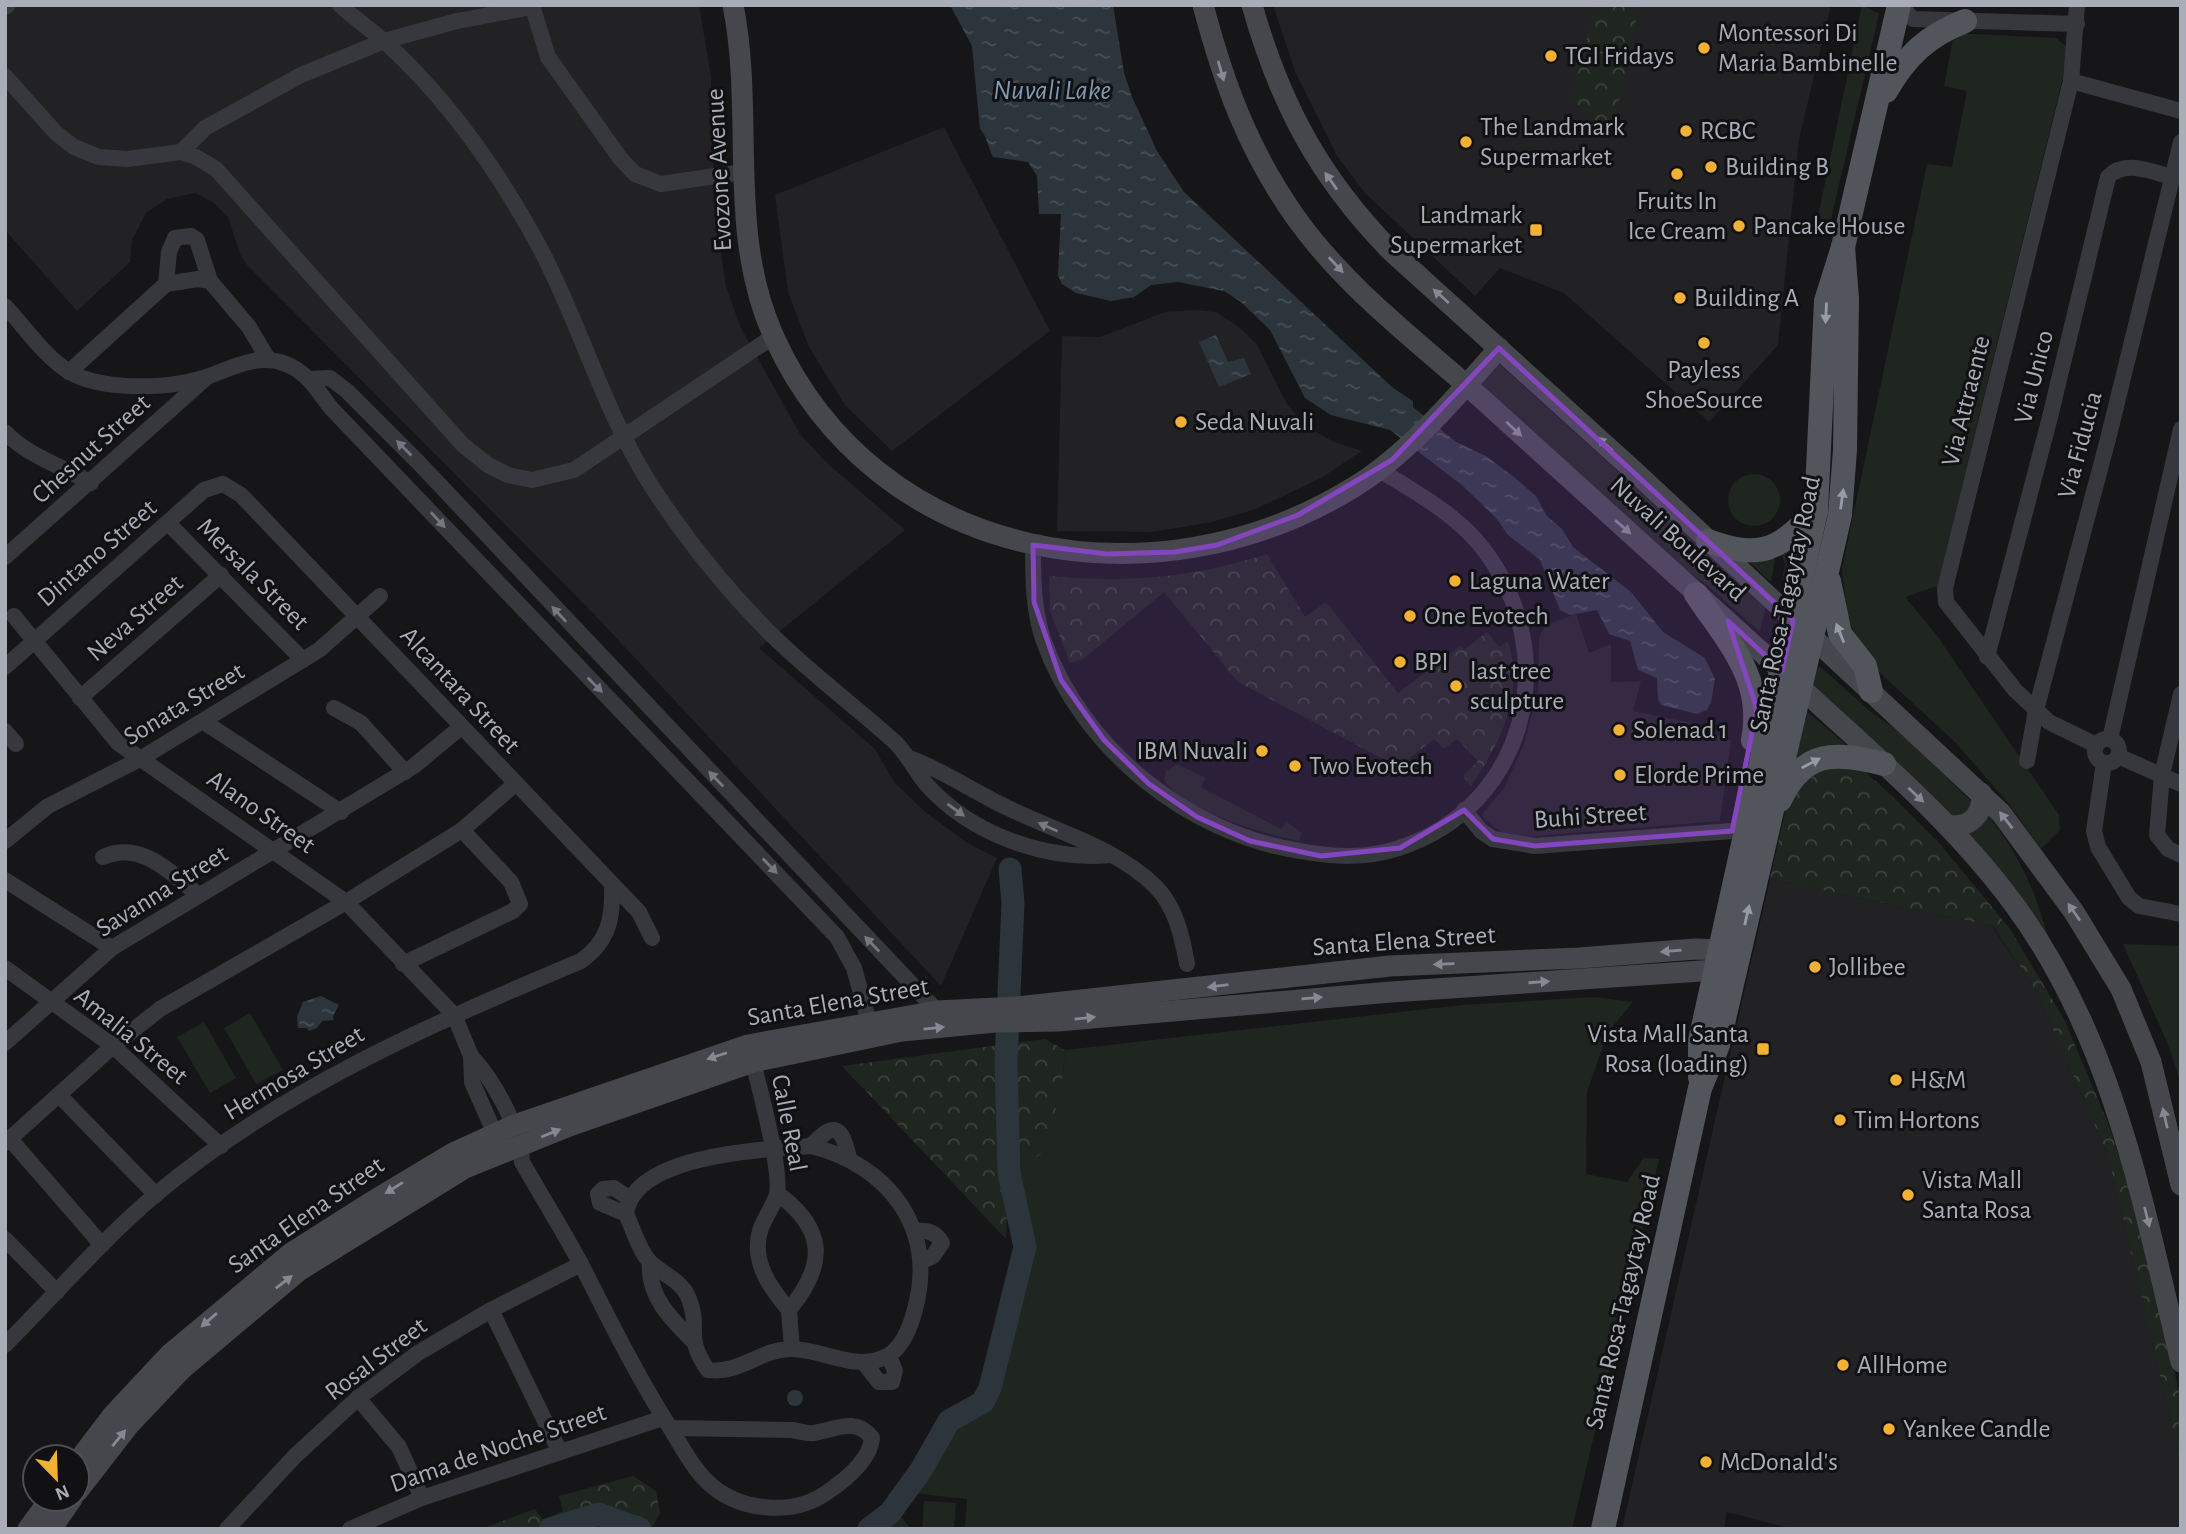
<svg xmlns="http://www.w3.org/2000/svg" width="2186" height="1534" font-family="'Alegreya Sans',sans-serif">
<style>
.built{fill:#222225}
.grass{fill:#1e261f}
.forest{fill:url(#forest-crowns)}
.water{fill:url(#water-ripples)}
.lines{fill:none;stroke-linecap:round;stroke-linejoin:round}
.river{stroke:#2c353c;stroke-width:23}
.street{stroke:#37383d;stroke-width:16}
.secondary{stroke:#45474d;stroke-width:21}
.primary{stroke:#53555c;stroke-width:24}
.oneway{fill:#858993}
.oneway2{fill:#979ba6}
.oneway3{fill:#757881}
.marked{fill:#8446be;fill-opacity:0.2;stroke:#8446be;stroke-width:5;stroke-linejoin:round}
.poi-dot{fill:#f2b134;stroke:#111113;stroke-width:2.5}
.labels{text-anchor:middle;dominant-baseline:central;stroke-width:6;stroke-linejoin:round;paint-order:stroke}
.poi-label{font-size:26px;fill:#a8adb8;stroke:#111113;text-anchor:start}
.street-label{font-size:26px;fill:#a8adb8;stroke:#111113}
.water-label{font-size:28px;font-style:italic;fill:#7f9bb3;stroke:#111113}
</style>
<defs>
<pattern id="forest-crowns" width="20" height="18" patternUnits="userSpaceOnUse" patternTransform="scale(1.75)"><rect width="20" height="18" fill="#1e261f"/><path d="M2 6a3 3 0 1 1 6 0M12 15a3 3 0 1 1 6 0" fill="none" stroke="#3c433d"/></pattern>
<pattern id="water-ripples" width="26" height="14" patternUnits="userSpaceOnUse" patternTransform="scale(1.75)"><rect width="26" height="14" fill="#2c353c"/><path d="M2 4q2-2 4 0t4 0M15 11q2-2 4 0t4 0" fill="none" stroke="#485056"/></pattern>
</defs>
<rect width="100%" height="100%" fill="#161618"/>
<g class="built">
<polygon points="5,5 699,5 711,77 714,203 726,287 741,328 800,434 828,464 905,530 759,648 875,749 894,782 925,812 969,844 997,858 941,986 593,613 247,265 240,254 228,217 214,203 195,193 167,199 146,213 132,240 130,262 77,311 5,230"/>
<polygon points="1273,5 1831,5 1799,139 1778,345 1709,422 1564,293 1500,268 1475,296 1365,193 1337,156 1296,74"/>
<polygon points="944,127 1050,331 892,451 845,405 809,347 788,292 775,195"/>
<polygon points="1196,310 1216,312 1240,328 1257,345 1287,404 1307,427 1334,442 1362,451 1321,478 1256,509 1212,522 1152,532 1057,531 1062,336 1100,337 1165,312"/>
<polygon points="1576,614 1589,653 1611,644 1611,682 1641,681 1633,711 1698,724 1731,741 1720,821 1524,837 1501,832 1485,820 1482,814 1504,788 1524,744 1538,691 1539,637 1546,625"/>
<polygon points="1770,879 1992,926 2036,991 2108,1155 2181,1465 2181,1529 1793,1529 1727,1512 1724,1529 1622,1529"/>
</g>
<g class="grass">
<polygon points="1862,5 1879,14 1829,228 1815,231"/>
<polygon points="1954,33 2056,38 2070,49 1937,586 1905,597 1938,637 2059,815 2060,830 2041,849 2009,804 1955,742 1878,671 1847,619 1842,569 1927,164 1952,167 1967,91 1944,86"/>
<polygon points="1498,363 1766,605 1760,632 1707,585 1682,568 1479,383"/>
<circle cx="1754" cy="500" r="26"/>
<polygon points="1801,532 1790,587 1782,580 1785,564 1780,549"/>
<polygon points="1738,552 1773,552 1775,560 1771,582"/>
<polygon points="1816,666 1822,668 1872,713 1900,732 1970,800 1973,807 1956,820 1810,684"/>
<polygon points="1806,712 1810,714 1854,752 1795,766"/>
<path d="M 1177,764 L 1206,778 L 1201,787 L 1281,829 L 1286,821 L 1302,833 L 1299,841 C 1266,835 1179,809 1164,779 L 1166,771 Z"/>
<path d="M 1986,813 C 2020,855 2037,893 2050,946 L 1964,832 Z"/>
<polygon points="2123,944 2181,946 2181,1083 2167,1042"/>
<polygon points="1595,997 1633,1002 1608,1032 1587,1092 1586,1174 1627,1182 1644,1158 1659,1159 1572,1529 965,1529 967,1499 912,1493 957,1425 983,1402 990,1388 1025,1247 1009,1173 1062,1084 1065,1050 1462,1005"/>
<polygon points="250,1013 283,1070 256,1084 224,1028"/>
<polygon points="204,1022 236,1078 210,1093 177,1037"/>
<polygon points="924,1501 956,1503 954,1529 922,1529"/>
<polygon points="898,1513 911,1529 879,1529"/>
</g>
<g class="forest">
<polygon points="1596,5 1639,5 1612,135 1571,99"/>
<path d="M 1267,554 L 1305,617 L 1326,602 L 1398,693 L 1460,646 L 1464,650 L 1487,632 L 1499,647 L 1508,641 C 1525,694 1501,742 1471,786 L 1463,776 L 1478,761 L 1457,739 L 1444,749 L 1434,739 L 1385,778 L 1383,759 L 1238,682 L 1164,592 L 1082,660 L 1070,663 L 1050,611 L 1049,576 C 1129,583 1191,578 1267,554 Z"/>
<polygon points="1811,766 1861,768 1891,795 1941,845 2010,929 2064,1019 2108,1123 2141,1225 2181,1401 2181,1465 2108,1155 2036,991 1993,926 1770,879 1788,799"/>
<polygon points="1045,1039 1065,1050 1062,1084 1045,1152 1009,1173 1006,1239 842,1066"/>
<polygon points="633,1476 656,1491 660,1513 653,1526 481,1529 535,1509 543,1520 563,1511 559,1496"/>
</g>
<g class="water">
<path d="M 950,5 L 1113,5 L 1124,73 L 1132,97 L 1157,151 L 1184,192 L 1393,388 L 1413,401 L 1413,407 L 1456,442 L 1486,456 L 1514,477 L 1536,496 L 1547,516 L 1562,529 L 1573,547 L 1631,592 L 1663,632 L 1705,658 L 1715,679 L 1711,702 L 1707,710 L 1697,714 L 1661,705 L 1658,699 L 1657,678 L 1638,670 L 1630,641 L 1609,634 L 1597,610 L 1570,615 L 1560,610 L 1540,560 L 1508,535 L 1496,518 L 1463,486 L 1390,430 L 1331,415 L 1305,398 L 1270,330 L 1241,302 L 1224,291 L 1178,282 L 1151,285 L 1134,297 L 1111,301 L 1076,293 L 1062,284 L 1058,275 L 1061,214 L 1039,214 L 1037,176 L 1028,162 L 993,157 C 988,148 987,136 980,129 L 972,46 Z"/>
<polygon points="1216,335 1228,362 1244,358 1251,374 1219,387 1199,342"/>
<polygon points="321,996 339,1005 333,1016 334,1020 322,1021 317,1028 309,1031 307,1028 298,1028 297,1017 303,1002"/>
<circle cx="795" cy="1398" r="8"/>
</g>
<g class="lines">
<g class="river">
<polyline points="550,1529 599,1514 640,1529"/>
<polyline points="869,1529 890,1513 921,1470 949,1421 983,1402 990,1388 1025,1247 1009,1173 1006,1062 1013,903 1010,869"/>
</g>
<g class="street">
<path d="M 340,5 C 354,18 370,29 385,42 C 448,99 500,174 540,248 C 581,326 604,412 652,487 C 688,542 728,592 775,638 C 813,675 856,707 895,742 C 908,755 915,771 927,785 C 971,834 1045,861 1110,855"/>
<polyline points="532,5 548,57 620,158 635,174 661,184 743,172"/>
<polyline points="1899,5 1913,19 2077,24"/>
<polyline points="2077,5 2071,81 1945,588 1946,602 2015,690 2049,722 2096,745"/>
<polyline points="5,7 8,5"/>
<polyline points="5,76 56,133 74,147 99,157 127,159 181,152 196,157 216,169 463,445 488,465 508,475 532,480 574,470 774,336"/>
<polyline points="2071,81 2181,111"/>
<polyline points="181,152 205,128 301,75 384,41 457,21 532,7"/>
<polyline points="166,284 169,252 175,238 191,236 197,240 210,281"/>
<path d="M 5,306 C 25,327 44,356 68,371 C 102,392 173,389 209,376 C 234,367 259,353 286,364 C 307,372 318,391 331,408 L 837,937 L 854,968 L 869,1022"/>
<polyline points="69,372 166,284 198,279 210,281 249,327 268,359"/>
<polyline points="310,379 330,378 347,391 419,463 937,1011"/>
<path d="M 5,432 C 29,457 62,466 91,483"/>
<polyline points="168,523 303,660"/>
<path d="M 1033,545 C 1033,578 1033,608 1043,639 C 1081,748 1188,834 1300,851 C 1333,857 1366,859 1399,848 C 1528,806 1563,654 1484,550 C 1458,515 1416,493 1380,470"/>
<polyline points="5,557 207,377"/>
<polyline points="14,616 118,743 346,902 454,1015 471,1056 472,1082 499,1143"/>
<path d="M 1987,657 L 2049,421 L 2108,177 C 2125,159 2151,172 2173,177"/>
<polyline points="5,667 204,490 223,484 241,495 639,912 652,938"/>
<polyline points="2181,694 2162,775 2157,835 2168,849 2181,855"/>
<polyline points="80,698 221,575"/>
<polyline points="334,708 361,723 405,772"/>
<polyline points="204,722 341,812"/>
<polyline points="5,731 16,744"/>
<circle cx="2107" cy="751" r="12"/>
<polyline points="2110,739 2181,429"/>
<polyline points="2118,756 2181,784"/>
<path d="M 912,759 C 946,772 976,793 1008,808 C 1057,832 1115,847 1155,886 C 1176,907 1182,936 1187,964"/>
<polyline points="2027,761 2036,710 2108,439 2181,142"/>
<polyline points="2104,763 2094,831 2098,847 2129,898 2139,906 2181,914"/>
<polyline points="1464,810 1481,831 1493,839 1535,846 1732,831"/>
<polyline points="5,841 48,806 140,759 319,650 380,596"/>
<path d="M 103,857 C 142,840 170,873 199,895"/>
<polyline points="5,880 112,948"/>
<polyline points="403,964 513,911 520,904 511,882 462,830"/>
<polyline points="5,968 113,1046 221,1146"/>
<polyline points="5,1043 112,948 414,766 461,727"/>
<path d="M 750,1051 C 757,1078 782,1170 777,1194 C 774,1205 765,1217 761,1228 C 750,1259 769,1287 789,1310 C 827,1264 826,1229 777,1193"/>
<path d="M 471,1056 C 493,1079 521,1129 522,1162 C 542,1197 564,1232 583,1268 C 611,1323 638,1378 672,1431 C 684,1450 695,1472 712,1486 C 742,1511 793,1516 826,1493 C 844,1481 870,1461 872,1438 C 856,1416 835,1430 814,1433 C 806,1434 799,1431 792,1430 L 670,1428"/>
<polyline points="59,1095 156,1195"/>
<polyline points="10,1139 102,1245"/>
<polyline points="5,1143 113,1046 160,1009 346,902 462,830 515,784"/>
<path d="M 811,1146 C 889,1165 937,1229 915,1309 C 911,1325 903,1346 889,1355 C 856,1374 823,1348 790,1349 C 758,1350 742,1374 708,1370 C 684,1337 701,1329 689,1299 C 682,1280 663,1275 650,1262 C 639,1251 633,1228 626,1214 C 633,1154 766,1149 811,1146 Z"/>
<path d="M 811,1146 C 835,1120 842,1127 849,1158"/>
<polyline points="626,1214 600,1203 598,1194 603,1189 614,1188 630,1199"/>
<path d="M 915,1231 C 928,1230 936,1232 942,1243 L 933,1256 L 922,1261"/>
<polyline points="5,1239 57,1292"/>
<path d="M 650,1262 C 647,1295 670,1318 692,1340"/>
<polyline points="491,1310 560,1452"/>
<polyline points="789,1310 792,1349"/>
<path d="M 5,1345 C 55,1295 101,1241 155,1195 C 281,1089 431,1024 581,961 C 610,940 613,917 612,884"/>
<polyline points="865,1364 879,1382 892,1382 895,1371 889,1355"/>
<polyline points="358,1398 399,1447 422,1498"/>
<polyline points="227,1529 295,1456 358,1398 418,1353 491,1310 581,1264"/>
<polyline points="350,1529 422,1498 663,1418"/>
</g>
<g class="secondary">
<path d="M 733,5 C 755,115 726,232 774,337 C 876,562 1154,611 1354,487 C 1408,454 1457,396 1499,348"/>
<path d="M 1203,5 C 1224,84 1248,150 1296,218 C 1346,288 1417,341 1481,398 C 1588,495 1695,591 1801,688 C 1875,756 1953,822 2013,903 C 2113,1037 2143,1203 2181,1362"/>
<path d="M 1252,5 C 1280,104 1319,177 1391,251 L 1633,470 L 2001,813 L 2074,912 L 2121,989 L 2151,1062 L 2181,1185"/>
<path d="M 1948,825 C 1970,829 1984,814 1981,793"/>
<polyline points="77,1462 112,1416 170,1354 291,1253 368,1204 453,1153 512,1126 748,1045 937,1011 1017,1007 1390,966 1579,958 1695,949 1733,950"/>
<polyline points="77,1492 129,1425 182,1369 300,1270 465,1168 572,1125 753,1062 902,1031 995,1022 1058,1021 1391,992 1716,970"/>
<polyline points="28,1529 50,1499"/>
<polyline points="51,1529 72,1499"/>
</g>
<g class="primary">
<path d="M 1886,91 C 1906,56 1927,36 1965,21"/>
<path d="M 1708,541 C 1762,560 1778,550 1816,511"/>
<polyline points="1829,581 1840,634 1865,666 1871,691"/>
<path d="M 1696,594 C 1728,642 1765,679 1753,740"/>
<path d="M 1780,800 C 1804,749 1835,752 1884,764"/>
<polyline points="1700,1077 1700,1041 1816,511 1826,301 1843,247 1899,5"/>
<polyline points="1603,1529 1700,1088 1718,1045 1840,515 1845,450 1847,299 1843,247"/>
</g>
</g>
<defs><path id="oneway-solid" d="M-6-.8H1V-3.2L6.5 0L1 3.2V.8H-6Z" transform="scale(1.75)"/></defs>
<g class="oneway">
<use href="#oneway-solid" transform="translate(1221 71) rotate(74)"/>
<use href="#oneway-solid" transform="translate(1331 181) rotate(-125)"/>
<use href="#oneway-solid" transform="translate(1336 265) rotate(47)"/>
<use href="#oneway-solid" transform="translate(1441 296) rotate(-138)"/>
<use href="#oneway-solid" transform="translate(1514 429) rotate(43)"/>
<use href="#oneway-solid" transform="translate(1605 444) rotate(-138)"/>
<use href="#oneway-solid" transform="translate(1623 527) rotate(41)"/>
<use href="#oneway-solid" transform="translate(1916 795) rotate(43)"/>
<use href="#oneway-solid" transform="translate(2006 820) rotate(-128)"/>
<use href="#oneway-solid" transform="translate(2074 912) rotate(-125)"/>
<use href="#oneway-solid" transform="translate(1671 951) rotate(175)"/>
<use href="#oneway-solid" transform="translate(1444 964) rotate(178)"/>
<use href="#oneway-solid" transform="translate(1539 982) rotate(-4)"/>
<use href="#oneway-solid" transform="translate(1218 986) rotate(173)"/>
<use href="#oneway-solid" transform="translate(1312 998) rotate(-5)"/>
<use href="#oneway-solid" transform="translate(1085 1018) rotate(-6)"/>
<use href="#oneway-solid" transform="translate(934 1028) rotate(-6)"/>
<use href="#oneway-solid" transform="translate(717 1056) rotate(162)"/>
<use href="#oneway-solid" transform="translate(2165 1118) rotate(-103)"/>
<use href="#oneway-solid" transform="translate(551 1133) rotate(-22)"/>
<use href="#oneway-solid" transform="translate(394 1188) rotate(148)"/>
<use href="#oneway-solid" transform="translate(2147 1217) rotate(76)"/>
<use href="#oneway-solid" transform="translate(284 1282) rotate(-38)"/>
<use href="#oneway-solid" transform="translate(209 1320) rotate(139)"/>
<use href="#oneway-solid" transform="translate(119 1438) rotate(-51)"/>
</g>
<g class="oneway2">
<use href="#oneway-solid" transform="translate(1826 313) rotate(93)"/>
<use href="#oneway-solid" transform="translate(1842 499) rotate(-82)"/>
<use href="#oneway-solid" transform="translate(1840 633) rotate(-112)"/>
<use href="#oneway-solid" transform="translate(1811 763) rotate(-28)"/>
<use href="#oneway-solid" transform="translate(1747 915) rotate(-77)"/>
</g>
<g class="oneway3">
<use href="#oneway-solid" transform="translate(404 448) rotate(-135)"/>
<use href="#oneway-solid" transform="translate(438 520) rotate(47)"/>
<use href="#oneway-solid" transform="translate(559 614) rotate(-133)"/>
<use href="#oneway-solid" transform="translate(595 685) rotate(45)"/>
<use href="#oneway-solid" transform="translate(716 779) rotate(-134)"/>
<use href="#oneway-solid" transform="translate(956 810) rotate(36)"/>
<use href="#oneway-solid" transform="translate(1048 827) rotate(-156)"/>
<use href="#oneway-solid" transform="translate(770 866) rotate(46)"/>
<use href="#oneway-solid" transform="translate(872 944) rotate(-134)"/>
</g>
<path class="marked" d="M 1499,348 L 1793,620 L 1782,671 L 1728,621 L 1757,709 L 1732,831 L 1535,846 L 1493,839 L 1464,810 L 1400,848 L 1321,856 L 1250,841 L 1197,817 L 1149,784 L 1104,740 L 1061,680 L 1034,602 L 1033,545 L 1107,554 L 1175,552 L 1217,545 L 1298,515 L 1392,460 Z"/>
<g class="poi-dot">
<circle cx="1704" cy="48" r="7"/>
<circle cx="1551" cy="56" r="7"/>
<circle cx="1686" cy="131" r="7"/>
<circle cx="1466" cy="142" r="7"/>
<circle cx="1711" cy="167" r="7"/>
<circle cx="1677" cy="174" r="7"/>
<circle cx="1739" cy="226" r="7"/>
<rect x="1529" y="223" width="14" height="14" rx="3.5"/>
<circle cx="1680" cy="298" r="7"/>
<circle cx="1704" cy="343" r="7"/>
<circle cx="1181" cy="422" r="7"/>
<circle cx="1455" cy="581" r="7"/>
<circle cx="1410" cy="616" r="7"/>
<circle cx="1400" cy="662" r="7"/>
<circle cx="1456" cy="686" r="7"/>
<circle cx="1619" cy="730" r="7"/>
<circle cx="1262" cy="751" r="7"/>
<circle cx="1295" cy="766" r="7"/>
<circle cx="1620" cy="775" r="7"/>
<circle cx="1815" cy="967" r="7"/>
<rect x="1756" y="1042" width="14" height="14" rx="3.5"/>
<circle cx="1896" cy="1080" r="7"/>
<circle cx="1840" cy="1120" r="7"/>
<circle cx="1908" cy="1195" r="7"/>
<circle cx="1843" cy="1365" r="7"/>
<circle cx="1889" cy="1429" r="7"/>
<circle cx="1706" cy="1462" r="7"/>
</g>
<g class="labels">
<g class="poi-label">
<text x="1718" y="33">Montessori Di<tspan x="1718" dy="30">Maria Bambinelle</tspan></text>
<text x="1565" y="56">TGI Fridays</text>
<text x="1480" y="127">The Landmark<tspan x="1480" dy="30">Supermarket</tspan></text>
<text x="1700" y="131">RCBC</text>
<text x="1725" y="167">Building B</text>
<text x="1677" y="201" text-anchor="middle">Fruits In<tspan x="1677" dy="30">Ice Cream</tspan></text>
<text x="1522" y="215" text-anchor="end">Landmark<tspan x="1522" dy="30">Supermarket</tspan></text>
<text x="1753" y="226">Pancake House</text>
<text x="1694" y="298">Building A</text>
<text x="1704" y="370" text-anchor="middle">Payless<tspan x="1704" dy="30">ShoeSource</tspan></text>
<text x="1195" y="422">Seda Nuvali</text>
<text x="1469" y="581">Laguna Water</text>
<text x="1424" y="616">One Evotech</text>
<text x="1414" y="662">BPI</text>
<text x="1470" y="671">last tree<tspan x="1470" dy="30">sculpture</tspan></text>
<text x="1633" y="730">Solenad 1</text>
<text x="1248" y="751" text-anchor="end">IBM Nuvali</text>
<text x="1309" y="766">Two Evotech</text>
<text x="1634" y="775">Elorde Prime</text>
<text x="1829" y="967">Jollibee</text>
<text x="1749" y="1034" text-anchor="end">Vista Mall Santa<tspan x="1749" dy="30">Rosa (loading)</tspan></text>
<text x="1910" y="1080">H&amp;M</text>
<text x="1854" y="1120">Tim Hortons</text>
<text x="1922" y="1180">Vista Mall<tspan x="1922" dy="30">Santa Rosa</tspan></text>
<text x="1857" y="1365">AllHome</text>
<text x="1903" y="1429">Yankee Candle</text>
<text x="1720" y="1462">McDonald's</text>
</g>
<g class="street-label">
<text transform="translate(719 170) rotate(-93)">Evozone Avenue</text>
<text transform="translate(2034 377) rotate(-76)">Via Unico</text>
<text transform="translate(1966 401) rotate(-76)">Via Attraente</text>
<text transform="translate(2080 445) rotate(-75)">Via Fiducia</text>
<text transform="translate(91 449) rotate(-42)">Chesnut Street</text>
<text transform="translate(1678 539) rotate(42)">Nuvali Boulevard</text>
<text transform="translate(97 553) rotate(-41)">Dintano Street</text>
<text transform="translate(253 574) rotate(45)">Mersala Street</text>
<text transform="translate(1785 604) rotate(-78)">Santa Rosa-Tagaytay Road</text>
<text transform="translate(135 618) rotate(-41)">Neva Street</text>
<text transform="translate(460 690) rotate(47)">Alcantara Street</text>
<text transform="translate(184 704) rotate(-31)">Sonata Street</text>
<text transform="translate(261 812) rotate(35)">Alano Street</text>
<text transform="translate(1590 816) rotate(-4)">Buhi Street</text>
<text transform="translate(162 891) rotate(-32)">Savanna Street</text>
<text transform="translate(1404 941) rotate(-4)">Santa Elena Street</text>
<text transform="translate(838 1002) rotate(-10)">Santa Elena Street</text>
<text transform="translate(131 1036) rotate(39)">Amalia Street</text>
<text transform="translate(294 1073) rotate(-31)">Hermosa Street</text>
<text transform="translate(789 1123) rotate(79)">Calle Real</text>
<text transform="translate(306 1215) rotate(-35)">Santa Elena Street</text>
<text transform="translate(1623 1302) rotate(-77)">Santa Rosa-Tagaytay Road</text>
<text transform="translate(376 1359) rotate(-37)">Rosal Street</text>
<text transform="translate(498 1448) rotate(-19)">Dama de Noche Street</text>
</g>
<g class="water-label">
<text x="1052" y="91">Nuvali Lake</text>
</g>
</g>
<rect width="2186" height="1534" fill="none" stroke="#a8adb8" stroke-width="14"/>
<g transform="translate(56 1478) rotate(157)"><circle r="33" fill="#111113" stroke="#4d4f55" stroke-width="2"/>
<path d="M0-5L12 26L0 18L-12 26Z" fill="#f2b134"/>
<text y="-10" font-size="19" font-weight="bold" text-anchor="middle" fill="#a8adb8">N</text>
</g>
</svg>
